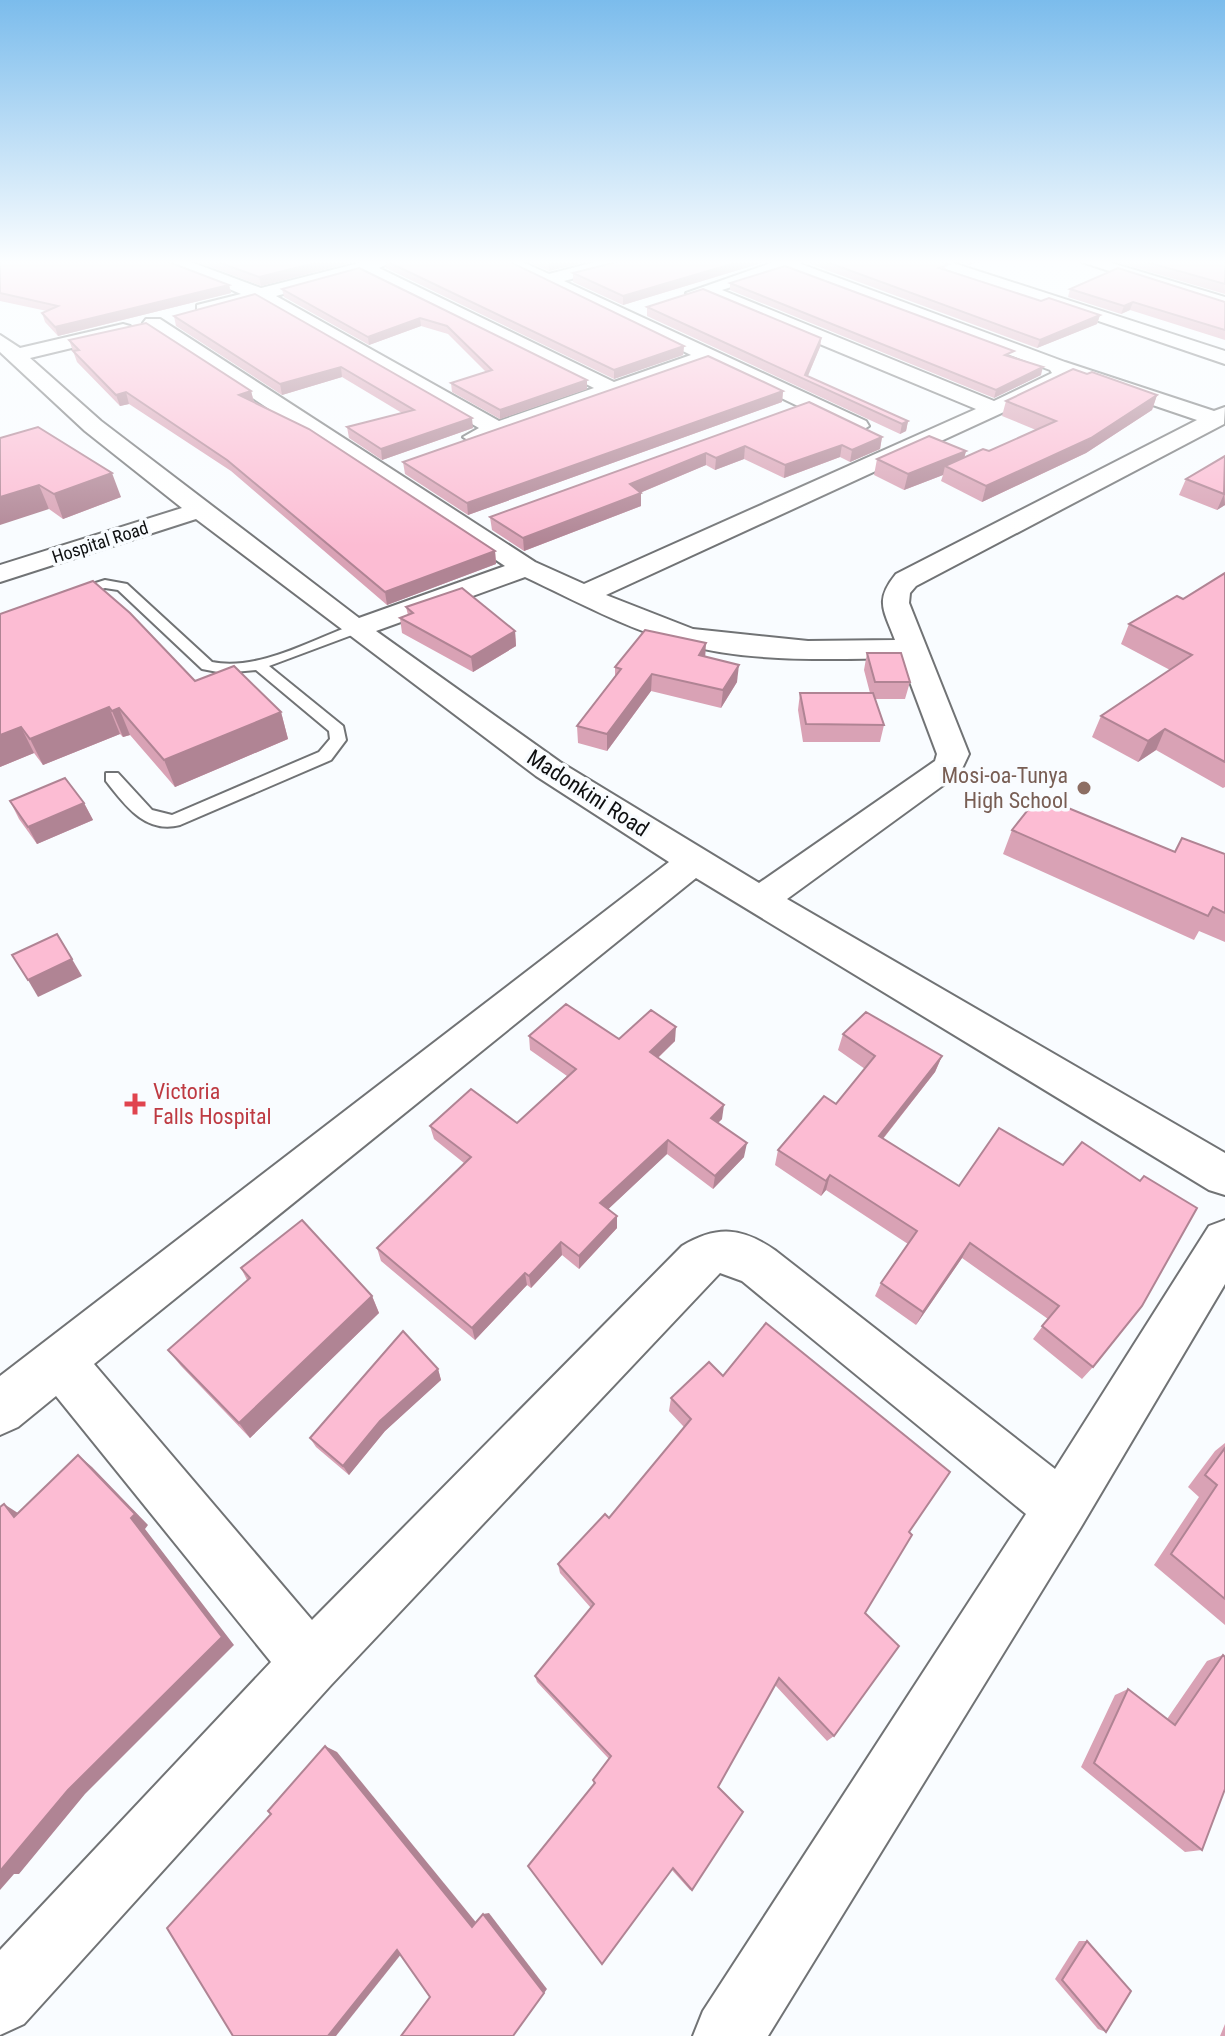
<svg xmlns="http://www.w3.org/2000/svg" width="1225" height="2036" font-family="'Roboto Condensed',sans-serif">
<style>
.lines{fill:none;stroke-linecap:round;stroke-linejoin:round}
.lane-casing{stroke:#717375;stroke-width:4}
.street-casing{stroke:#717375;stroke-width:4}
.lane{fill:#fff;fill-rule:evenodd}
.street{fill:#fff;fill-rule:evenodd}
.wall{fill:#d9a2b5}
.shaded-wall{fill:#b08494}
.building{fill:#fcbcd3;stroke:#b08494;stroke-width:2}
.education-dot{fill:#8d6e63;stroke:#f9fcff;stroke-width:3}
.health-dot{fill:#e0444e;stroke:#f9fcff;stroke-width:3}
.labels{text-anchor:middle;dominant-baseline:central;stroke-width:7;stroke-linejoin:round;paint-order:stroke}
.far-street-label{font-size:18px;fill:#0e0f10;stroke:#f9fcff}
.education-label{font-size:22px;fill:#785e54;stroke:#f9fcff;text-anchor:end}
.street-label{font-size:22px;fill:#0e0f10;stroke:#f9fcff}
.health-label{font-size:22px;fill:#be3a42;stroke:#f9fcff;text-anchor:start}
</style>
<rect width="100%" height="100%" fill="#f9fcff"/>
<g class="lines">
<defs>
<path id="lane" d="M 105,580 L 127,584 L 212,662 C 257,671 308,642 350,626 L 360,626 L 360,632 L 269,666 L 343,726 L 346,740 L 331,760 L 180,825 C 145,834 125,805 106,781 L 106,773 L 118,773 L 152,810 L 172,815 L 319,752 L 330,739 L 329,731 L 256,670 L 223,673 L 202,669 L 118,590 L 105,588 L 71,597 L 64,593 Z"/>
<g id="street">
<path d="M 164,261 L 188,261 L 261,288 L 367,261 L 394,261 L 379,268 L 614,382 L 691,355 L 498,261 L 520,261 L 549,274 L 599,261 L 625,261 L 623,265 L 564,281 L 866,421 L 869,426 L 858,433 L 850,431 L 708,363 L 474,444 L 463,437 L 479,428 L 257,301 L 204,315 L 197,313 L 197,305 L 241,294 ZM 361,273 L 594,388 L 499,421 L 276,296 Z"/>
<path d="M 777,261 L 802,261 L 801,264 L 1065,362 L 1214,411 L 1225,407 L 1224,424 L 916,586 L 910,593 L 909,603 L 969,754 L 960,773 L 787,899 L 1225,1153 L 1225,1195 L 1209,1190 L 696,878 L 94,1364 L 312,1620 L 682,1246 C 717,1225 742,1227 776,1251 L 1055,1469 L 1209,1226 L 1225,1220 L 1225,1284 L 1081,1527 L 768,2036 L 693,2036 L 703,2011 L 1026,1514 L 742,1281 L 720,1273 L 331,1685 L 24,2024 L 0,2035 L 0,1950 L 271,1662 L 56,1396 L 18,1427 L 0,1435 L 0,1376 L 669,862 L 536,776 L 196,519 L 0,582 L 0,565 L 182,508 L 85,431 L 0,352 L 0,335 L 20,348 L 123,324 L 130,326 L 133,330 L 130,334 L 30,358 L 101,421 L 359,618 L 505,566 L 146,327 L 143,323 L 146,319 L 160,319 L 535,562 L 584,584 L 976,409 L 704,296 L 695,299 L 686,293 ZM 784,270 L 1050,370 L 1052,373 L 994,401 L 722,290 ZM 1070,377 L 1197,420 L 896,574 C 874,601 884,610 895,640 L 808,641 L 693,629 L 606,595 L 1065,384 ZM 525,577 C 576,601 627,629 682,644 C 752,663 830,659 901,658 L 937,754 L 935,761 L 759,883 L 560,762 L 376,631 Z"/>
<polygon points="922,261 947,261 1225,351 1225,364"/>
<polygon points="1079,261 1105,261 1225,297 1225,309"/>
</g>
</defs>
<use href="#lane" class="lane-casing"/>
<use href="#street" class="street-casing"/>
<use href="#lane" class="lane"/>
<use href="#street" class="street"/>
</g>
<g class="wall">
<polygon points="0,261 229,285 231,293 58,336 45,322 42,313 47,311 0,301"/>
<polygon points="195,261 357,261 261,286"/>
<polygon points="385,261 508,261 684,346 683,355 614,379 386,268"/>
<polygon points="526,261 589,261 549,271"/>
<polygon points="768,261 623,305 573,282 573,273"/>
<polygon points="804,261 940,261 948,271 1041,301 1100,315 1097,324 1037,348 805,262"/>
<polygon points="955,261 982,261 969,265"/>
<polygon points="1113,261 1225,261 1225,294"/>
<polygon points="359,268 587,389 500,419 452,392 451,383 486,372 448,334 421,326 369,345 284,297 282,289"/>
<polygon points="730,283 1012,357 1041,375 994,398 730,290"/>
<polygon points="1070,289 1225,302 1225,340 1130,310 1121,314 1068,297"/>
<polygon points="255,294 473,428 382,460 349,438 347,427 402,413 342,377 282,395 176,326 174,316"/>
<polygon points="647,307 821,338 820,347 808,376 908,421 906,431 900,434 647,316"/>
<polygon points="69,340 251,391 254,402 495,551 496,564 387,605 231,471 129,404 120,406 77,362"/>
<polygon points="783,391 782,402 468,515 405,474 403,462"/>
<polygon points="1157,395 1152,410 1086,453 982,502 941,481 943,475 904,490 874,475 877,459 966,451 964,457 989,451 1036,430 1002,416 1006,401"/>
<polygon points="809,402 882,437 880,449 850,462 840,457 784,478 744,459 715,470 706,465 640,493 641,506 524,551 492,530 490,517"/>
<polygon points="0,438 121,497 63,519 49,509"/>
<polygon points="1225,456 1225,505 1217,510 1179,495 1186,479"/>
<polygon points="1225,573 1225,787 1223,788 1156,750 1138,762 1092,737 1101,716 1170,670 1121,644 1129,624 1183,599"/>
<polygon points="406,607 515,631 516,646 473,672 402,633 400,618 408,615"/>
<polygon points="0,614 195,681 281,712 288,739 175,787 130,735 123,737 120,734 43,765 34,753 0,767"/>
<polygon points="867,653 910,682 905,699 875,699 884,725 880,742 803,742 798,710 800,693 870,693 864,670"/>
<polygon points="705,657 737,682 721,708 651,691 607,751 578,743 577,726 615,676 615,667"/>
<polygon points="10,801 84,803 93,820 37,844 19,819"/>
<polygon points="1012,830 1175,852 1225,854 1225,942 1199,931 1194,940 1003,854"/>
<polygon points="843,1034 942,1056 935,1072 883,1139 959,1186 999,1128 1093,1367 1082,1379 1033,1339 1048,1319 962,1258 916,1325 875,1296 881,1283 908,1244 826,1190 821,1196 775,1165 778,1150 836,1104 865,1069 838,1050"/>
<polygon points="529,1036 675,1041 658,1058 722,1119 718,1123 744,1157 713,1189 667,1154 608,1209 617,1228 579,1269 562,1255 531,1288 527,1285 475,1340 381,1261 377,1248 464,1163 434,1139 430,1126 517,1123 567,1076 530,1050"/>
<polygon points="241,1268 372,1296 379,1313 250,1438 181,1366 168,1350 247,1280"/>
<polygon points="438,1369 441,1380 385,1431 349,1475 316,1447 310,1438"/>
<polygon points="723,1376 909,1532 865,1613 834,1736 827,1741 775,1685 718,1787 692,1890 690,1890 594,1784 593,1780 609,1759 537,1682 535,1676 591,1608 560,1573 558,1564 609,1518 684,1427 669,1411 671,1398"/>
<polygon points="1225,1443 1225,1625 1154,1565 1199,1497 1188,1487 1215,1451"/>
<polygon points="1223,1655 1202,1850 1185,1852 1081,1767 1115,1695 1128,1689 1167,1719 1207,1661"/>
<polygon points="1079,1941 1087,1941 1106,2032 1098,2029 1055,1979"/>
<polygon points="1225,2024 1225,2036 1220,2036"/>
</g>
<g class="shaded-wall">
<polygon points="324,261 357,261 261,286 259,277"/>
<polygon points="557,261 589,261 549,271 549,263"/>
<polygon points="742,261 768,261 623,305 623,296"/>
<polygon points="970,261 982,261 969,265"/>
<polygon points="229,285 231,293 58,336 55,327"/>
<polygon points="1133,302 1130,310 1121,314 1124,306"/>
<polygon points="1100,315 1097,324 1037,348 1040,340"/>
<polygon points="420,318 421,326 369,345 368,337"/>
<polygon points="821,338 820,347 806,380 805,375"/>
<polygon points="684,346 683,355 614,379 614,370"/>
<polygon points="341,367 342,377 282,395 280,384"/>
<polygon points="1043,367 1041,375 994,398 996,390"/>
<polygon points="587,380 587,389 500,419 500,410"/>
<polygon points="251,391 254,403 239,395"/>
<polygon points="783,391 782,402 468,515 467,503"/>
<polygon points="126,392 129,404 120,406 116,395"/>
<polygon points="1157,395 1152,410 1086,453 982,502 986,486"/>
<polygon points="472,418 473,428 382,460 381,449"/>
<polygon points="908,421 906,431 900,434 902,424"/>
<polygon points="882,437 880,449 850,462 852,450"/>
<polygon points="842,445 840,457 784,478 785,465"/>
<polygon points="745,446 744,459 715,470 716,458"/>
<polygon points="966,451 962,467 945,466 943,475 904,490 908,474"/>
<polygon points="706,453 706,465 630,497 630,484"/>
<polygon points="112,473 121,497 63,519 54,494"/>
<polygon points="39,485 49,509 0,525 0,497"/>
<polygon points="641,493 641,506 524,551 523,538"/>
<polygon points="1224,494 1225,505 1217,510"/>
<polygon points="495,551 496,564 387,605 385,592"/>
<polygon points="515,631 516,646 473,672 471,657"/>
<polygon points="706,643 705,660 699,655"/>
<polygon points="739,665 737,682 721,708 723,690"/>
<polygon points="652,674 651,691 607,751 607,734"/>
<polygon points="109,707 120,734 43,765 30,739"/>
<polygon points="119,708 130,735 123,737 112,711"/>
<polygon points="281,712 288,739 175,787 164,760"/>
<polygon points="21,727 34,753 0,767 0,735"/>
<polygon points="1165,729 1156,750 1138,762 1148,741"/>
<polygon points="84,803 93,820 37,844 28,827"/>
<polygon points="72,959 82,976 38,997 28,980"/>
<polygon points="676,1027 675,1041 649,1066 650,1052"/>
<polygon points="942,1056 935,1072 873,1151 879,1136"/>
<polygon points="724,1105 722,1119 709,1131 711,1118"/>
<polygon points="668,1140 667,1154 601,1216 600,1203"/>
<polygon points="747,1143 744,1157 713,1189 715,1176"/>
<polygon points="830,1175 826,1190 821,1196 826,1181"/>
<polygon points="617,1216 617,1228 579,1269 579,1256"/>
<polygon points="561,1242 562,1255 531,1288 529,1276"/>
<polygon points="970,1243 962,1258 916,1325 923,1312"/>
<polygon points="525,1273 527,1285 475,1340 472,1328"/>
<polygon points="372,1296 379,1313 250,1438 239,1423"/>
<polygon points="438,1369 441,1380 385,1431 349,1475 343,1466 380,1421"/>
<polygon points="78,1455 92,1467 148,1525 145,1529 234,1645 85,1794 19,1874 14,1874 0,1890 0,1871"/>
<polygon points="4,1504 21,1515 14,1517"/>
<polygon points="325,1746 337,1752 479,1926 472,1927"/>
<polygon points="489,1913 547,1989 513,2036 483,1914"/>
<polygon points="406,1948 336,2036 328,2036 397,1950"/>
</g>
<g class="building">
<polygon points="0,261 166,261 229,285 55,327 42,313 58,306 0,293"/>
<polygon points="215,261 324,261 259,277"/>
<polygon points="386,261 508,261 684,346 614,370"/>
<polygon points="620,261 742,261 623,296 573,273"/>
<polygon points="824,261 940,261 949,264 939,268 1041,301 1049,298 1100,315 1040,340"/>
<polygon points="1143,261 1225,261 1225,284"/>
<polygon points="785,266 1014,351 1005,355 1043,367 996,390 730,283"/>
<polygon points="359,268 587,380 500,410 451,383 492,370 447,326 420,318 368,337 282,289"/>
<polygon points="1118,268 1225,302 1225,330 1133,302 1124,306 1070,289"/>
<polygon points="703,289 821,338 805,375 908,421 902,424 647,307"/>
<polygon points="255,294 472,418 381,449 347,427 414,410 341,367 280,384 174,316"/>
<polygon points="146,323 251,391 239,395 309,429 495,551 385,592 227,460 126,392 116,395 73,351 79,350 69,340"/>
<polygon points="708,356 783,391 467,503 403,462"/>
<polygon points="1073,369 1087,374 1092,372 1157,395 1091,438 986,486 945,466 983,449 989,451 1056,421 1006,401"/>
<polygon points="809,402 882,437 852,450 842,445 785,465 745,446 716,458 706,453 630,484 641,493 523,538 490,517"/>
<polygon points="38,427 112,473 54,494 39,485 0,497 0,438"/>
<polygon points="929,436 966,451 908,474 877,459"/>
<polygon points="1225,456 1224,494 1186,479"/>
<polygon points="1225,573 1225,762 1165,729 1148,741 1101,716 1192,655 1129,624 1177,596 1183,599"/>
<polygon points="93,581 130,613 195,681 234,666 281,712 164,760 119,708 112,711 109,707 30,739 21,727 0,735 0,614"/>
<polygon points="462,588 515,631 471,657 400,618 413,613 406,607"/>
<polygon points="645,630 706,643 699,655 739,665 723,690 652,674 607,734 577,726 621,669 615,667"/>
<polygon points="867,653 901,653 910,682 875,682"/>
<polygon points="800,693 873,693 884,725 806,724"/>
<polygon points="65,778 84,803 28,827 10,801"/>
<polygon points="1039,796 1175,852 1182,838 1225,854 1225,913 1213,907 1208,916 1012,830"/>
<polygon points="57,934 72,959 28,980 12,955"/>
<polygon points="566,1004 619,1039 651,1010 676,1027 650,1052 724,1105 711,1118 747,1143 715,1176 668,1140 600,1203 617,1216 579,1256 561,1242 529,1276 525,1273 472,1328 377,1248 471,1157 430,1126 471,1089 517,1123 576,1069 529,1036"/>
<polygon points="866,1012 942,1056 879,1136 959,1186 999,1128 1063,1165 1082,1142 1140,1181 1144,1176 1197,1208 1142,1306 1093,1367 1042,1326 1059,1306 970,1243 923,1312 881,1283 917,1231 830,1175 826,1181 778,1150 824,1096 836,1104 875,1056 843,1034"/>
<polygon points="302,1220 372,1296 239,1423 168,1350 250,1278 241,1268"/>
<polygon points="766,1323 950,1472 909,1532 912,1535 865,1613 899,1646 834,1736 779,1678 718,1787 743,1812 692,1890 673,1868 602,1964 528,1866 595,1783 593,1780 611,1756 535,1676 594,1604 558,1564 605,1514 609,1518 691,1419 671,1398 709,1362 723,1376"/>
<polygon points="403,1331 438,1369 380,1421 343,1466 310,1438"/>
<polygon points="1225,1448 1225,1599 1171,1554 1217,1485 1205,1475"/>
<polygon points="78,1455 135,1514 131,1518 222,1637 68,1790 0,1871 0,1507 4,1504 14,1517"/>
<polygon points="1223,1655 1225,1657 1225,1789 1202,1850 1094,1763 1128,1689 1175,1725"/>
<polygon points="325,1746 472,1927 483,1914 544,1993 513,2036 401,2036 430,1997 397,1950 328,2036 233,2036 167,1928 271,1814 268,1811"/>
<polygon points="1087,1941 1131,1991 1106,2032 1062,1980"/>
</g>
<linearGradient id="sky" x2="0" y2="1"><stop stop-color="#7bbcec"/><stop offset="0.48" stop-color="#fcfeff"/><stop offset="1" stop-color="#fcfeff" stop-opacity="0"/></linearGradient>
<rect width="1225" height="546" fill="url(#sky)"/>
<circle class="education-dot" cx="1084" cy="788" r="8"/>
<path class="health-dot" d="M131 1092h8v8h8v8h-8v8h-8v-8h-8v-8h8z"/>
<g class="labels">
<g class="far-street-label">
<text transform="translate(100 542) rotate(-18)">Hospital Road</text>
</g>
<g class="education-label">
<text x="1068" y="775">Mosi-oa-Tunya<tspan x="1068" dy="25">High School</tspan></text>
</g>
<g class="street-label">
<text transform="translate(588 793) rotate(33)">Madonkini Road</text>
</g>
<g class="health-label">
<text x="153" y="1091">Victoria<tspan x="153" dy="25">Falls Hospital</tspan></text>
</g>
</g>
</svg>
